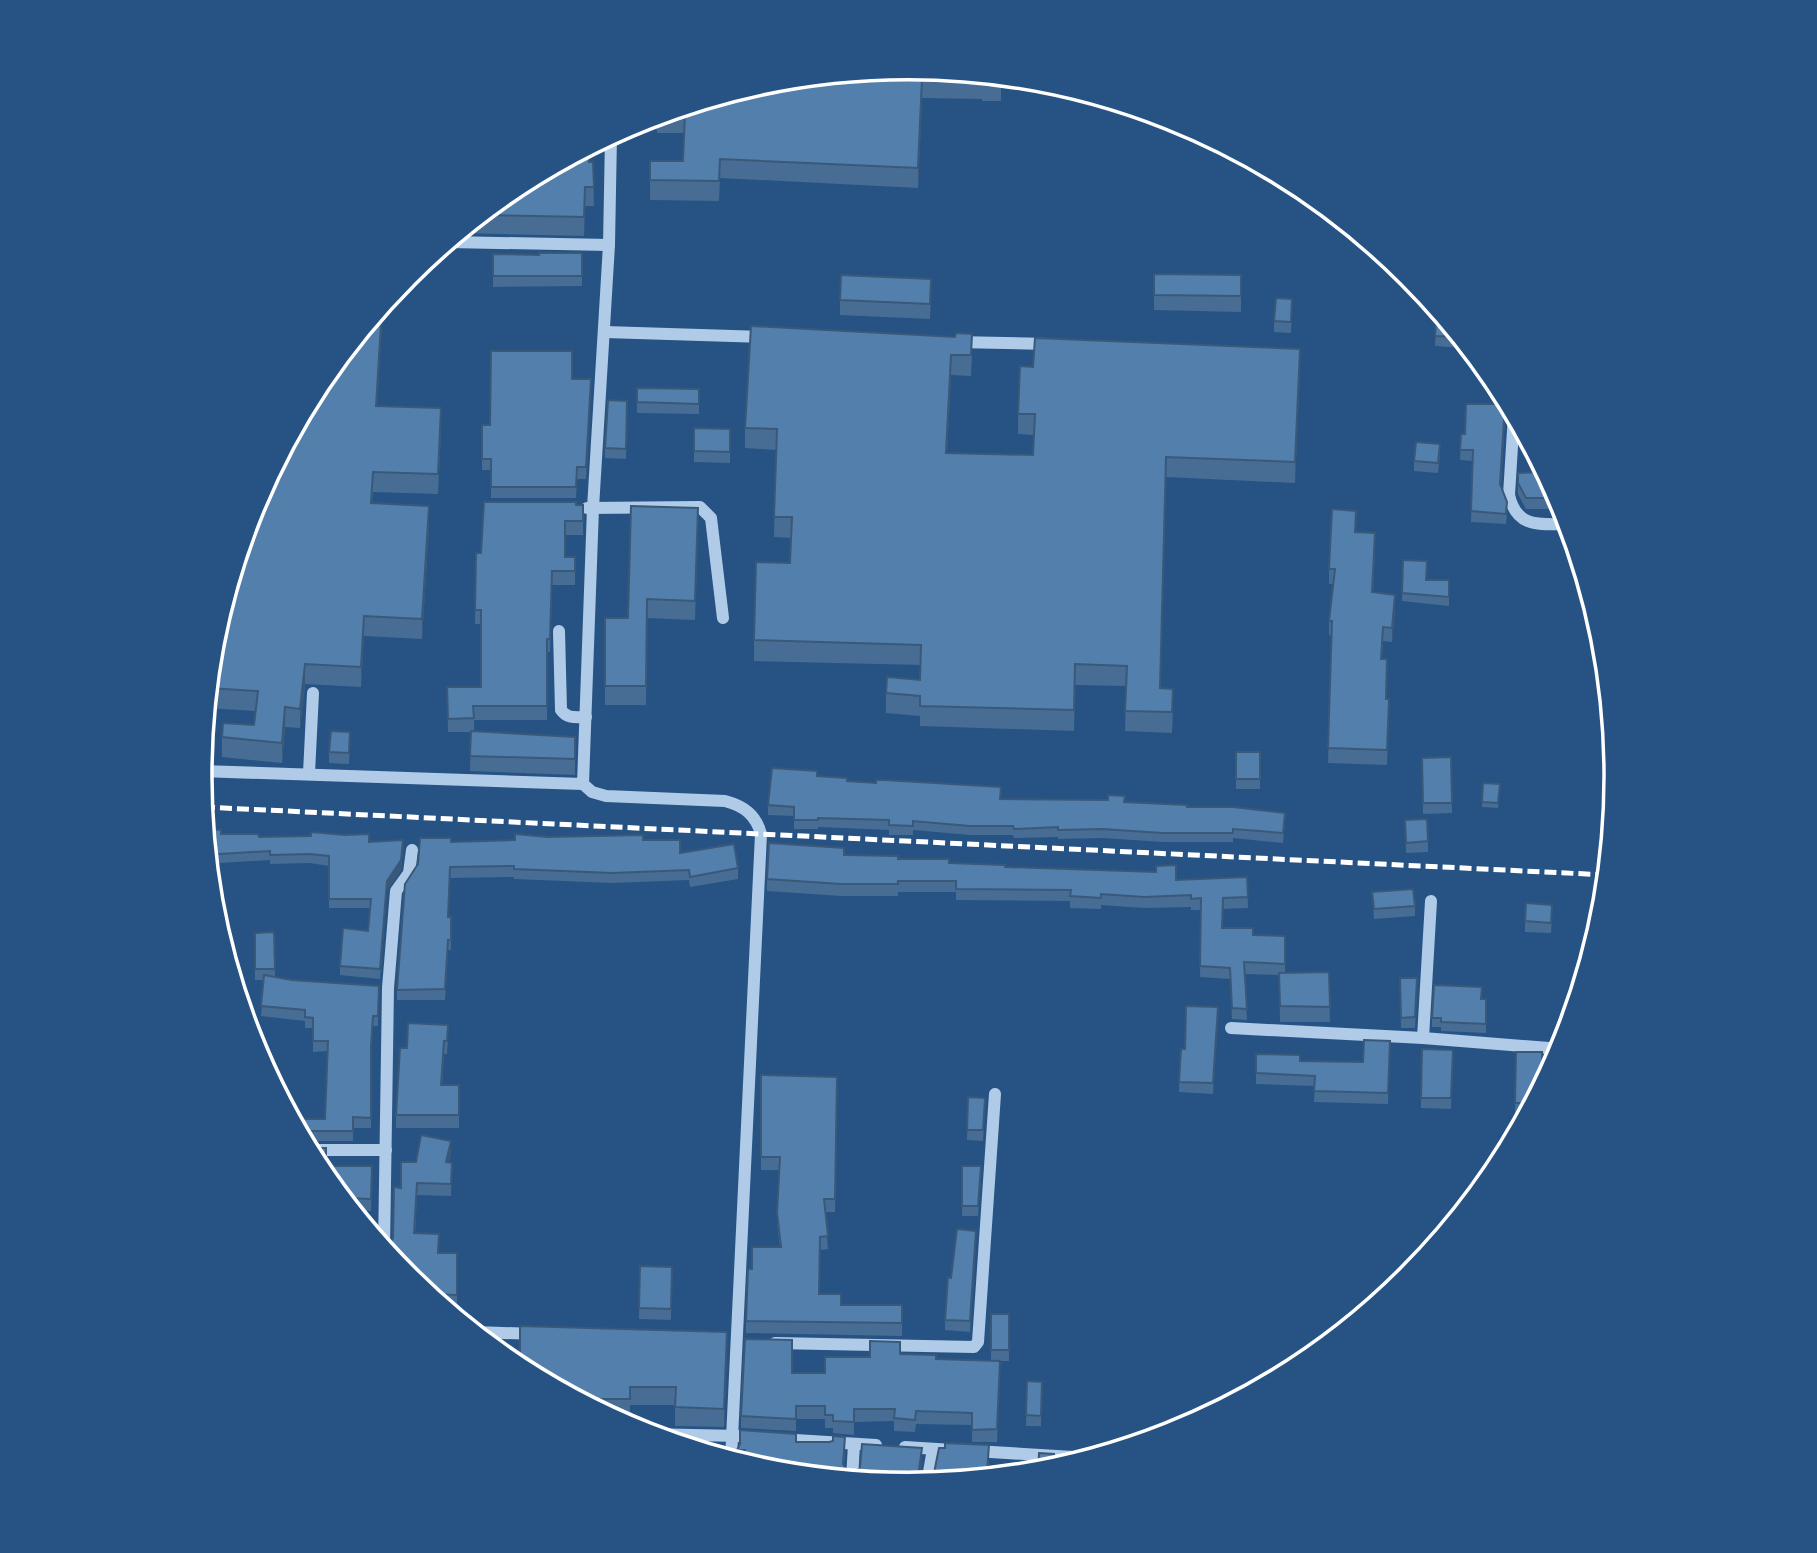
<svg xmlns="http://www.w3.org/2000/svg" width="1817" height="1553" font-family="'Source Sans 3',sans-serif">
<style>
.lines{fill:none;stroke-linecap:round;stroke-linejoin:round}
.minor{stroke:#b0cbe7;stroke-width:12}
.rail{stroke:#fff;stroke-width:5;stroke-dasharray:12 5;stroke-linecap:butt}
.wall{fill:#476d95}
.shaded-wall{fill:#3a5979}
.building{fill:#537fad;stroke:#3a5979;stroke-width:2}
.rim{fill:none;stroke:#fff;stroke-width:3.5}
</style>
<rect width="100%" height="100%" fill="#265383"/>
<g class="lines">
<g class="minor">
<path d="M 611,136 L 609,245 L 593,508 L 583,784 L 592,792 L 606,796 L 725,801 C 744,806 756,815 761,834 L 731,1459"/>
<polyline points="449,242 609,245"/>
<polyline points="605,332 766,337"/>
<polyline points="955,342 1049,344"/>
<path d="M 1514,414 L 1509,495 C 1517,529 1540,524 1569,524"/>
<polyline points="587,508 700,507 711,518 723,618"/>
<path d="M 559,631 L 561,710 C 567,719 576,717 586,717"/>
<polyline points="201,771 583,784"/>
<polyline points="309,773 313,693"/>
<polyline points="1231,1028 1423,1038 1562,1049"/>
<polyline points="1423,1038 1431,901"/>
<polyline points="309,1150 386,1150"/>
<polyline points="384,1249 388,988 396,891 409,873 412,850"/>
<polyline points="474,1332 537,1334"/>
<polyline points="775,1343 974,1347 978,1342 995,1094"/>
<polyline points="646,1434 740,1436"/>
<polyline points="779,1439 876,1445"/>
<polyline points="905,1447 953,1450"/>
<polyline points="975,1451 1090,1458"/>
<polyline points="852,1479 854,1444"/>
<polyline points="927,1483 933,1449"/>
</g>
<polyline class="rail" points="203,807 1607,875"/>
</g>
<g class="wall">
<polygon points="909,68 1001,77 1001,101 982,101 982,99 922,98 918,188 720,178 719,201 650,200 650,161 683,161 684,133 657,133 657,128 626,128 638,122 771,82"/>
<polygon points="590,162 593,162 594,206 585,206 584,236 459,233 514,189 532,189"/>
<polygon points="582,253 582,286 493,287 493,254 539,255"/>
<polygon points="1241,275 1241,312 1154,310 1154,295"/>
<polygon points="931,295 930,319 840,315 840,300"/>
<polygon points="383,306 377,406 441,428 438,494 373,492 372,503 429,526 422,639 364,636 361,687 305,684 300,728 285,727 282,763 222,757 222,737 254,725 256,711 207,708 214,638 320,383"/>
<polygon points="1292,309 1291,333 1274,332 1274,321"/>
<polygon points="1437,309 1462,340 1462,348 1435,346"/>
<polygon points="751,326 972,355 971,376 951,375 947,453 1033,455 1034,435 1018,434 1018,414 1300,369 1295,483 1166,477 1160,688 1173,709 1172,733 1125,731 1126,686 1075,685 1074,731 920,726 920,716 886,713 886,693 920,680 921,665 754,661 754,640 790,563 791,538 774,537 776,450 745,448 745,428"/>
<polygon points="572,379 591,391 586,479 577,479 576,498 491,498 491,470 482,470 482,425 490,425"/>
<polygon points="637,388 699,389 699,414 637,413"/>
<polygon points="627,401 626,459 605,458 605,448"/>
<polygon points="1505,415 1501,486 1507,513 1506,524 1471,522 1473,461 1460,460 1461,434 1465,434"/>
<polygon points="694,428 730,429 730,463 694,462"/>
<polygon points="1440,455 1438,473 1414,471 1414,461"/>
<polygon points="1545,472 1563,506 1565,511 1554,512 1553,509 1526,509 1518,494 1518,473"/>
<polygon points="576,505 583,505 583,535 565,535 565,557 575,557 575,585 552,585 550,652 547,652 547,720 474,720 474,732 575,752 575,775 470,771 471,732 448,732 447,687 481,687 481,624 475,624 476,553 481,553"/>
<polygon points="698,527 695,620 647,618 646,705 605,705 605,618 628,618"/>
<polygon points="1355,532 1375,548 1373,593 1395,610 1392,642 1383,641 1382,659 1386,699 1389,714 1387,765 1328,763 1332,636 1329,635 1329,621 1333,584 1329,584 1329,569"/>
<polygon points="1403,560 1427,580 1449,580 1449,606 1402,601"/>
<polygon points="1582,568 1587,586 1581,586"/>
<polygon points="1601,632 1603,639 1606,665 1600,665"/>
<polygon points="350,742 349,764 329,763 329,752"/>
<rect x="1236" y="752" width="24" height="37"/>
<polygon points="1451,757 1452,813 1423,814 1422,758"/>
<polygon points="817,776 847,781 1001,799 1124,802 1187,807 1285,822 1283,843 1233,838 1233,842 1163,842 1102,838 1058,839 1058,837 1014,838 1013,835 970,835 913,830 913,835 889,835 889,830 818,827 818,829 794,829 794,816 768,815 768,805"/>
<polygon points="1483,783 1500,784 1498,808 1482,807"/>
<polygon points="1405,820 1428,841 1428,852 1406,853"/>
<polygon points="205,829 221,834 369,842 403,849 401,870 387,890 380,979 340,975 340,966 368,931 370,908 329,908 329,866 310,863 270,864 270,860 219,863 209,862"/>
<polygon points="548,837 643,840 680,853 738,868 738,879 690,887 689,880 612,883 514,879 514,877 450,878 448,917 451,917 451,950 448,950 445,1000 397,1000 397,990 451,842 515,840"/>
<polygon points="844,855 1176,880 1247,877 1248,908 1223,909 1223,928 1253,935 1285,936 1285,973 1329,972 1330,1022 1280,1022 1279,975 1245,974 1247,1020 1232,1019 1230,979 1200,977 1201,910 1191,910 1191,907 1144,908 1101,905 1101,909 1070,908 1070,901 956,900 956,892 898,892 898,896 841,896 767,891 767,879"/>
<polygon points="1372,892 1415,906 1415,916 1374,919"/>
<polygon points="1552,915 1551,933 1525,932 1525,921"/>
<polygon points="274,932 275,977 292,980 379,986 378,1026 373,1026 371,1056 371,1128 353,1128 353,1141 309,1141 305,1143 292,1119 325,1119 328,1051 313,1052 313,1028 305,1028 305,1021 261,1016 264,980 255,980 255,933"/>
<polygon points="1400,978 1417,988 1415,1028 1401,1028"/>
<polygon points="1481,999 1486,999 1486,1033 1441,1031 1441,1027 1432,1027 1432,1018"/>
<polygon points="1218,1018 1213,1094 1179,1092 1179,1082 1185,1049"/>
<polygon points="448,1038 447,1054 444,1054 442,1085 459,1085 459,1128 396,1128 396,1115 407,1048"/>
<polygon points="1390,1041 1388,1104 1314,1102 1315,1086 1256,1084 1256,1073 1363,1062"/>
<polygon points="1422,1049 1453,1050 1451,1109 1421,1108"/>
<polygon points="1516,1052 1542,1060 1556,1061 1528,1113 1515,1113"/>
<polygon points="761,1075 837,1077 835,1212 825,1212 828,1249 820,1250 819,1294 841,1305 902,1305 902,1336 746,1333 746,1321 752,1269 780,1247 777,1225 779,1170 761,1170"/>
<polygon points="968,1097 985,1108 983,1141 967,1140"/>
<polygon points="451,1153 449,1162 452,1163 451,1196 417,1195 415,1233 439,1253 457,1253 457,1307 444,1307 407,1277 385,1246 391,1242 393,1238 401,1188 416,1162"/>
<polygon points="372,1166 371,1211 353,1210 331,1184"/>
<polygon points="962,1166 981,1177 978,1216 962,1216"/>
<polygon points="976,1242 970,1332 945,1330 945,1320"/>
<polygon points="640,1266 672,1267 671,1320 639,1319"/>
<polygon points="991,1314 1009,1314 1009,1361 995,1361 1000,1361 997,1442 972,1442 972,1425 916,1424 915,1432 894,1431 894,1421 854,1422 854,1435 833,1433 833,1428 825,1428 825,1419 796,1419 796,1431 741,1428 741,1416 792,1373 825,1373 870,1357 900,1354 936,1359 991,1361"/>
<polygon points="727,1350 724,1427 675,1426 675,1405 630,1405 630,1417 612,1417 515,1365"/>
<polygon points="1027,1381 1042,1382 1041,1426 1026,1426"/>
<polygon points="796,1442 845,1452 844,1466 847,1471 852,1473 922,1463 920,1472 926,1477 989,1461 988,1472 1020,1474 908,1485 770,1471 737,1461 737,1450"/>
</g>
<g class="shaded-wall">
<polygon points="922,78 922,98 918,188 918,168"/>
<polygon points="383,306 376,426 376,406 382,307"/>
<polygon points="1300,349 1300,369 1295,483 1295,462"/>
<polygon points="951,355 951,375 946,473 946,453"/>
<polygon points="591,379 591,391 586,479 586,467"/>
<polygon points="429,506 429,526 422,639 422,619"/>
<polygon points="1395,595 1395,610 1392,642 1392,628"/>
<polygon points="364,616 364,636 361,687 361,667"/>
<polygon points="305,664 305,684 300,728 300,709"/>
<polygon points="285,707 285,727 282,763 282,743"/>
<polygon points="403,840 401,870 387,890 380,979 387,881"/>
<polygon points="1218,1007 1218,1018 1213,1094 1213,1083"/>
<polygon points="309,1131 309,1141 305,1143 302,1135"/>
<polygon points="451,1141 451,1153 446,1174 446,1162"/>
<polygon points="976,1231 976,1242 970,1332 970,1321"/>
<polygon points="727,1332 727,1350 724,1427 724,1409"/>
<polygon points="922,1448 922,1463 920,1478 919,1470"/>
</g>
<g class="building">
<polygon points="909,68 1001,77 1001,81 982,81 982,79 922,78 918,168 720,159 719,181 650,180 650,161 683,161 685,113 668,113 771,82"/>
<polygon points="590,148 589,162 593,162 594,187 585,187 584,217 481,215 514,189 532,189 532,179"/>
<polygon points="539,253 582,253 582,276 493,276 493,254 539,255"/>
<polygon points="1154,274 1241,275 1241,296 1154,295"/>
<polygon points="841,275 931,279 930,304 840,300"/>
<polygon points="1276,298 1292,299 1291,322 1274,321"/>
<polygon points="382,307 376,406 441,408 438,474 373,472 371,503 429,506 422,619 364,616 361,667 305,664 300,709 285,707 282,743 222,737 223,723 254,725 258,691 209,688 214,638 254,505 320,383"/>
<polygon points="1437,309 1460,337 1435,336"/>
<polygon points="751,326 955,337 956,333 972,334 971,355 951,355 946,453 1033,455 1035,414 1018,414 1020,366 1033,367 1035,338 1300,349 1295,462 1166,457 1160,688 1173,689 1172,712 1125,711 1127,666 1075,664 1074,710 920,706 920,696 886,693 887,677 920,680 921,645 754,640 756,562 790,563 792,517 774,517 777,429 745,428"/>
<polygon points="491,351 572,351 572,379 591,379 586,467 577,467 576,487 491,487 491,459 482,459 482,425 490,425"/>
<polygon points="637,388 699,389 699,404 637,402"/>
<polygon points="608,400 627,401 626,449 605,448"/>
<polygon points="1466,404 1505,404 1500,484 1507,502 1506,514 1471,511 1473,450 1460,450 1461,434 1465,434"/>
<polygon points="694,428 730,429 730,452 694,451"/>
<polygon points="1416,442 1440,444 1438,463 1414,461"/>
<polygon points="1545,472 1560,501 1554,501 1553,498 1526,498 1518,483 1518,473"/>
<polygon points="484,502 576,502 576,505 583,505 583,521 565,521 565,557 575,557 575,571 552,571 550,639 547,639 547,706 473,706 474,718 448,719 447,687 481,687 481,610 475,610 476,553 481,553"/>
<polygon points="631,506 698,508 695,601 647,599 646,686 605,686 605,618 628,618"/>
<polygon points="1332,509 1356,511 1355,532 1375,533 1372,592 1395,595 1392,628 1383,627 1381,659 1387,659 1386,699 1389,699 1387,750 1328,748 1332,621 1329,621 1335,569 1329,569"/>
<polygon points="1403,560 1427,561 1426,580 1449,580 1449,597 1402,593"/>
<polygon points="1601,632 1603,639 1605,655 1600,655"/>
<polygon points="331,731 350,732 349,753 329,752"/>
<polygon points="471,731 575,737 575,759 470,756"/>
<rect x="1236" y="752" width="24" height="27"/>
<polygon points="1451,757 1452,803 1423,803 1422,758"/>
<polygon points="772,768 817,771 817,776 847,778 847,781 876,783 876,780 884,780 1001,787 1000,799 1108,800 1108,795 1125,796 1124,802 1187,805 1187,807 1233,807 1285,813 1283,833 1233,829 1233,833 1163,833 1102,829 1058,830 1058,827 1014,829 1013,826 970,826 913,821 913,826 889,825 889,820 818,818 818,820 794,820 794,807 768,805"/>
<polygon points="1483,783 1500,784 1498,803 1482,802"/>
<polygon points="1427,819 1428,841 1406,843 1405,820"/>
<polygon points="205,829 221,830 221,834 258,834 259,837 311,836 311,832 345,835 369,834 369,842 403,840 401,860 387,881 380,969 340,966 343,928 368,931 371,899 329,899 329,856 310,854 270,855 270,851 219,854 208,853"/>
<polygon points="515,834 548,837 643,835 643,840 680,840 680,853 734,844 738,868 690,877 689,870 612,873 514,869 514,866 450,867 448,917 451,917 451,940 448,940 445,989 397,990 405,884 418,864 420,838 451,838 451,842 515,840"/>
<polygon points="769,843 844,848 844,855 898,856 898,859 949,859 949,863 1005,865 1005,867 1156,872 1156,866 1176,865 1176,880 1247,877 1248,897 1223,898 1222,928 1253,928 1253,935 1285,936 1285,964 1244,962 1247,1009 1232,1008 1230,968 1200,966 1201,898 1191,899 1191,895 1144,897 1101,894 1101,898 1070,896 1071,890 956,889 956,881 898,881 898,884 841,884 767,879"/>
<polygon points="1413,889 1415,906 1374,909 1372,892"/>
<polygon points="1526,903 1552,905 1551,923 1525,921"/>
<polygon points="274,932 275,969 255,969 255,933"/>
<polygon points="1329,972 1330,1007 1280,1006 1279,973"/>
<polygon points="264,975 292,980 379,986 378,1016 373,1016 371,1046 371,1118 353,1117 353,1131 309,1131 302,1135 301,1136 292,1119 325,1119 328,1041 313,1041 313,1018 305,1017 305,1010 261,1006"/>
<polygon points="1400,978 1417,978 1415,1017 1401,1018"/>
<polygon points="1434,985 1482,987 1481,999 1486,999 1486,1024 1441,1022 1441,1018 1432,1018"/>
<polygon points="1186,1006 1218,1007 1213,1083 1179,1082 1181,1049 1185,1049"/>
<polygon points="408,1023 448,1025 447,1041 444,1041 441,1085 459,1085 459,1115 396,1115 400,1048 407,1048"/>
<polygon points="1364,1040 1390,1041 1388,1093 1314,1091 1315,1076 1256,1073 1256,1054 1300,1055 1300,1061 1363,1062"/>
<polygon points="1422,1049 1453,1050 1451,1098 1421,1098"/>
<polygon points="1516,1052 1542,1052 1542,1060 1556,1061 1533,1103 1515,1103"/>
<polygon points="761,1075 837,1077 835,1199 824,1199 828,1236 820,1237 819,1294 841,1294 841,1305 902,1305 902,1323 746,1321 748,1269 752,1269 752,1247 781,1247 777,1213 780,1157 761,1157"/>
<polygon points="968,1097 985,1098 983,1130 967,1130"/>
<polygon points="421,1135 451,1141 446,1162 452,1163 451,1184 417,1183 414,1233 439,1234 438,1253 457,1253 457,1295 428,1294 407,1277 381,1245 385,1246 391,1242 393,1238 394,1187 401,1188 401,1162 416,1162"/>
<polygon points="308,1148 326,1148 326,1175 324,1175 319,1170"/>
<polygon points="332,1166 372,1166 371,1199 347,1198 346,1203 331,1184"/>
<polygon points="962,1166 981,1166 978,1206 962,1206"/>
<polygon points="957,1229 976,1231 970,1321 945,1320 948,1277 951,1278"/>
<polygon points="640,1266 672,1267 671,1309 639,1308"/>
<rect x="991" y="1314" width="18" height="36"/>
<polygon points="520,1326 727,1332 724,1409 675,1407 676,1387 630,1387 630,1399 588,1399 588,1394 568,1394 515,1365 510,1362 520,1361"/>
<polygon points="745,1339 792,1340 792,1373 825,1373 825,1357 870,1357 870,1341 900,1342 900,1354 936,1355 936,1359 1000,1361 997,1429 972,1430 972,1413 916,1411 915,1420 894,1418 895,1409 854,1409 854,1422 833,1421 833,1415 825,1415 825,1406 796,1406 796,1419 741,1416"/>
<polygon points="1027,1381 1042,1382 1041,1416 1026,1415"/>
<polygon points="740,1430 796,1434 796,1442 829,1442 833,1441 833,1436 845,1437 843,1464 847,1471 852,1473 860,1468 862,1444 922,1448 919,1470 926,1477 934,1473 939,1448 945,1448 945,1443 989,1445 987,1472 1020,1474 930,1483 930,1479 891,1477 890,1483 770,1471 745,1463 745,1450 737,1450 740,1444"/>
<polygon points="648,1434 662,1434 662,1438"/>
<polygon points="1039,1453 1054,1454 1054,1469 1038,1472"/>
</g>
<path d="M0 0H1817V1553H0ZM212 776a696 696 0 1 1 1392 0a696 696 0 1 1-1392 0Z" fill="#265383" fill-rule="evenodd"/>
<path class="rim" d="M212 776a696 696 0 1 1 1392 0a696 696 0 1 1-1392 0Z"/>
</svg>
